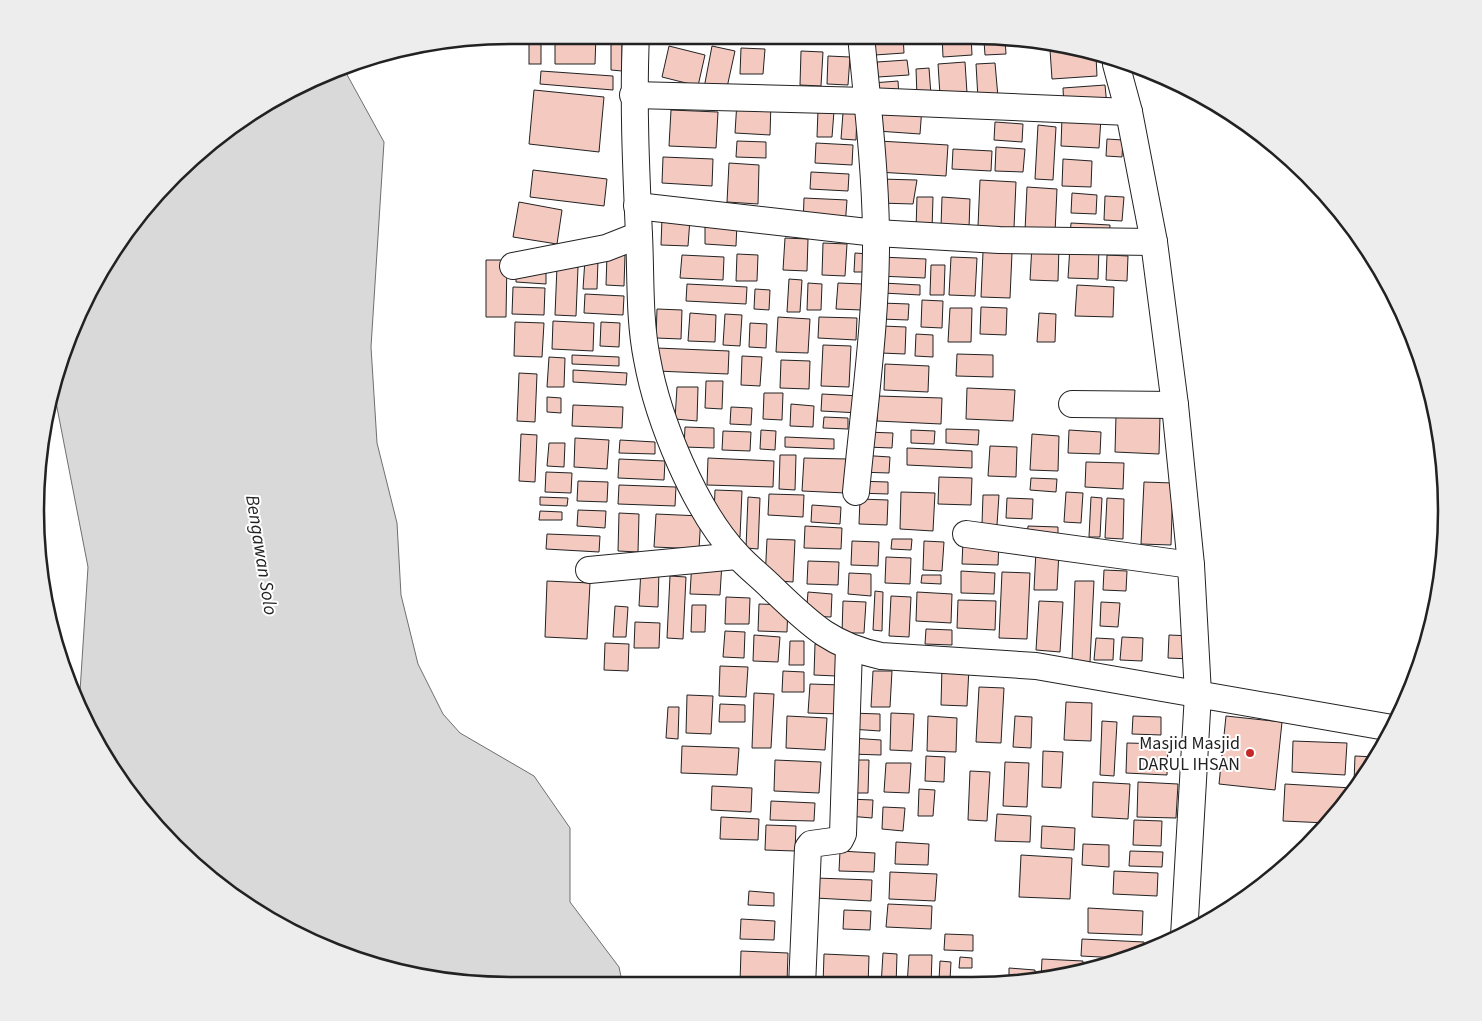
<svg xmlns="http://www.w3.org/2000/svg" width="1482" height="1021" font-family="'Source Sans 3',sans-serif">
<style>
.water{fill:#d9d9d9;stroke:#6f6f6f}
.building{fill:#f3c9c0;stroke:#222}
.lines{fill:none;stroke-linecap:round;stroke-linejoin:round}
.minor-casing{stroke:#222;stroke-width:28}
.minor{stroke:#fff;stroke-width:26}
.poi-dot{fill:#c62828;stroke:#fff;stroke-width:2}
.labels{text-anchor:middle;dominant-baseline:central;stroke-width:4;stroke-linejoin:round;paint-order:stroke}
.poi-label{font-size:18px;fill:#222;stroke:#fff;text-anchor:end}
.water-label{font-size:19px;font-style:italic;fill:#222;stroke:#fff}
.rim{fill:none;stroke:#222;stroke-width:2.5}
</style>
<rect width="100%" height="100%" fill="#fff"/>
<polygon class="water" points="345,71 384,142 371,347 377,443 397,523 401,595 418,664 443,714 460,733 534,776 570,828 570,902 619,967 623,986 511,986 417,977 328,950 246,906 174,847 84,721 79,707 88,567 54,392 71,328 153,197 247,115"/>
<g class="building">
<rect x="529" y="35" width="12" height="29"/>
<polygon points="555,35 596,35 595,64 555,64"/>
<polygon points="645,35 676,35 676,37"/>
<polygon points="682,35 710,35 710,44 682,43"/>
<polygon points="737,35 770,35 770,40 737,38"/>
<polygon points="793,35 847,35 847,39"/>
<polygon points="874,35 903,35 904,53 875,55"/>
<polygon points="942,35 971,35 972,55 943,57"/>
<polygon points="1005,39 1006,54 985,55 984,41"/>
<polygon points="611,40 622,40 622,71 611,70"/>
<polygon points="669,46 705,55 698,86 662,77"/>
<polygon points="712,46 735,51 726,92 704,88"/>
<polygon points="741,48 765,49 763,74 740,74"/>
<polygon points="1076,48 1096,56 1097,76 1052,79 1050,50"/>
<polygon points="801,51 823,52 821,86 800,85"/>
<polygon points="828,56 850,57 848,85 827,84"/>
<polygon points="907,60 909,75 878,77 877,62"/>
<polygon points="965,62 967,93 940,95 938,64"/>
<polygon points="995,63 998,97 978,99 976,64"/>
<polygon points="929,68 931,95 917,96 916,69"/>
<polygon points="541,71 613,76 613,90 540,84"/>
<polygon points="898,81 899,96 873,98 872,83"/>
<polygon points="1105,85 1107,106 1064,109 1063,88"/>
<polygon points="534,90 604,97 599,152 529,144"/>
<polygon points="737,101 771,102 770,135 735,133"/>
<polygon points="864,103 922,107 920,134 863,130"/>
<polygon points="671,110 718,112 716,148 669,146"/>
<polygon points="818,110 834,111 832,137 817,137"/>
<polygon points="843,113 857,113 856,140 841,139"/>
<polygon points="1062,117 1101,118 1099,148 1061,146"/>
<polygon points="995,122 1023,124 1022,142 994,140"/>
<polygon points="1038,125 1056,127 1053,180 1035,179"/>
<polygon points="1107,139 1123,140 1122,157 1106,156"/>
<polygon points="737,141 766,142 766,158 736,157"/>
<polygon points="879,141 948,145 946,176 877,172"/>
<polygon points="816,143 853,145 852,165 815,163"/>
<polygon points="996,147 1025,149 1023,172 995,171"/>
<polygon points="953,149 992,151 991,171 952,169"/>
<polygon points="663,157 713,159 712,186 662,183"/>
<polygon points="1063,159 1092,161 1091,187 1062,186"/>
<polygon points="729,163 759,165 758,204 727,202"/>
<polygon points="533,170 607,179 604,206 530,197"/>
<polygon points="811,172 849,174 848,191 810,189"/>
<polygon points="880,179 917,180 913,204 879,203"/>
<polygon points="980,180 1016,182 1014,228 978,226"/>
<polygon points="1027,187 1057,189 1055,233 1025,231"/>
<polygon points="1072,193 1097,195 1096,214 1071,213"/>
<polygon points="1105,196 1124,197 1122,221 1104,220"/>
<polygon points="917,197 933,197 932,230 916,229"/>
<polygon points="942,197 970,199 969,228 941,227"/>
<polygon points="804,198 847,200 845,227 803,225"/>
<polygon points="519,202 562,210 557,244 513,237"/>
<polygon points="662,218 690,219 688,246 661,245"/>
<polygon points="705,222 737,223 736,246 705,244"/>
<polygon points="1071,223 1110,225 1109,240 1070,238"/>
<polygon points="785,238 808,239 807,271 783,270"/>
<polygon points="823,243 847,244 845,276 822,275"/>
<polygon points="1032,245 1059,246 1058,281 1030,280"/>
<polygon points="1070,246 1099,247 1098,279 1068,278"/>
<polygon points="983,252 1012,253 1010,298 981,297"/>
<polygon points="855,253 869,254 868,272 854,272"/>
<polygon points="737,254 758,255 757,281 736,281"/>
<polygon points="607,255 625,255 624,286 606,285"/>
<polygon points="682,255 724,257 723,280 680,278"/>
<polygon points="1107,255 1128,256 1127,281 1106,280"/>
<polygon points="881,257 926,259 925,278 879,276"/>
<polygon points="951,257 977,258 975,296 949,295"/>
<polygon points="585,259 598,260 597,289 583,289"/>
<polygon points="486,260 507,260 506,317 486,317"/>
<polygon points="931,265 945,265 944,295 930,295"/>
<polygon points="557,266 578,267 576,316 555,315"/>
<polygon points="516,268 546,269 546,284 516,282"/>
<polygon points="789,279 802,280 800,312 787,312"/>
<polygon points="808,283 822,284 821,310 807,310"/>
<polygon points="838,283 863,284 862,310 836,309"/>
<polygon points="883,283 920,285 920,295 883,293"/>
<polygon points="687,284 747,287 746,304 686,301"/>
<polygon points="1077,285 1114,287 1113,317 1075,316"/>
<polygon points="513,287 545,288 544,315 512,314"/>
<polygon points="755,289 770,290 769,310 754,309"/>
<polygon points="585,294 624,296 623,315 584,313"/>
<polygon points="922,300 943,301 942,328 921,327"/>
<polygon points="881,303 909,304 908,320 881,319"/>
<polygon points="981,307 1007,308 1006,335 980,334"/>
<polygon points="950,308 972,308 971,342 948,342"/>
<polygon points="657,309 682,310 681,339 656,338"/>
<polygon points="690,313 716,315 715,342 688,341"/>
<polygon points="1039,313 1056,314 1055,342 1037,342"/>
<polygon points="725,314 742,315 740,346 723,345"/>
<polygon points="778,317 810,319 808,353 776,352"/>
<polygon points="819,317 857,318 856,340 818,338"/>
<polygon points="553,321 594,323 593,351 552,349"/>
<polygon points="515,322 544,323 542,357 514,356"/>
<polygon points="601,322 620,323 619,347 600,346"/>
<polygon points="750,323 767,324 766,348 749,347"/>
<polygon points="882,326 906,327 905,354 881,353"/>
<polygon points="916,334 933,335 933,357 915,356"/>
<polygon points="823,345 851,346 849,387 821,386"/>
<polygon points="657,348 729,351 728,374 656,371"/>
<polygon points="957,354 993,355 993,377 956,376"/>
<polygon points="572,355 619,357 619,366 572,364"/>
<polygon points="742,356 762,357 760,386 741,385"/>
<polygon points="549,357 565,358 564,387 547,387"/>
<polygon points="781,360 810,361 809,389 780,388"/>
<polygon points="885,364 929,366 928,392 884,390"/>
<polygon points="573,370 627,373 626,385 573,382"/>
<polygon points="519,373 537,374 535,422 517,421"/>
<polygon points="706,381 723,381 722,409 705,408"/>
<polygon points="677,387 698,387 697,421 675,419"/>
<polygon points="967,388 1015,390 1013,421 966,419"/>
<polygon points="764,393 783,393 782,420 763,419"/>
<polygon points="822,394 860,396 860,413 821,411"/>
<polygon points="878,396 942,398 941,424 877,421"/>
<polygon points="547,397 561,398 561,413 547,412"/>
<polygon points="791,404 814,406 813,427 790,426"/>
<polygon points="573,405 623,407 622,428 572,426"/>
<polygon points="731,407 752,408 751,425 730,424"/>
<polygon points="1116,415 1160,417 1159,454 1115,452"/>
<polygon points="824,417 848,418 848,429 823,428"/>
<polygon points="685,427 714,428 714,448 684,447"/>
<polygon points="946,429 979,430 978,445 946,443"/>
<polygon points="761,430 776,431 775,450 760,449"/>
<polygon points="911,430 935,431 934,444 911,443"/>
<polygon points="1069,430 1101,432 1100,454 1068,453"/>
<polygon points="723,431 751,432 750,451 722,450"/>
<polygon points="866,432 893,433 892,448 866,447"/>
<polygon points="521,434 537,435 535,482 519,481"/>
<polygon points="1032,434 1059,436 1058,471 1030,470"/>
<polygon points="785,437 834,439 834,449 785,447"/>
<polygon points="575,438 609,440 607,469 574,467"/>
<polygon points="620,440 655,442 655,454 619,453"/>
<polygon points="549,443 565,443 564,467 547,466"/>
<polygon points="990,446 1017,447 1016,477 988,476"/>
<polygon points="907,448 972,451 972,468 907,465"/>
<polygon points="780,455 796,455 795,490 779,489"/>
<polygon points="859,455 890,457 889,473 858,472"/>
<polygon points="708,458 774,461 773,487 707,485"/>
<polygon points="804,458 847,459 846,493 802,491"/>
<polygon points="619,459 665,461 664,480 618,478"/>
<polygon points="1086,462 1124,463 1123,489 1085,487"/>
<polygon points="546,472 572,473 571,493 545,492"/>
<polygon points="939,477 972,478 971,505 938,504"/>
<polygon points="1031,478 1057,479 1056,492 1030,490"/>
<polygon points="578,481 608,482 607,502 577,501"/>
<polygon points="856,481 888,482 888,494 856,493"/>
<polygon points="1144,482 1173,483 1171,545 1141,544"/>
<polygon points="619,485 676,487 675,506 618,504"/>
<polygon points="715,490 742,491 740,537 713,536"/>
<polygon points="901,492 935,493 933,531 900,529"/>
<polygon points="1066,492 1083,493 1081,523 1064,522"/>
<polygon points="769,494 804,495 803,517 768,515"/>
<polygon points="983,495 999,495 997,525 982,524"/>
<polygon points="540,497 568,498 567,506 540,505"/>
<polygon points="748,497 760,498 758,549 746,548"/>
<polygon points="1091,497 1102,498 1100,537 1089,537"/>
<polygon points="1007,498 1033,499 1032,519 1006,518"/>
<polygon points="1107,498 1124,499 1123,539 1105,538"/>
<polygon points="860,499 888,500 887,525 859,524"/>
<polygon points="812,505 841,507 840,524 811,522"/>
<polygon points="578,510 606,511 605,528 577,526"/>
<polygon points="540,511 562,512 562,520 539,520"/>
<polygon points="619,513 639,514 638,552 618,551"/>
<polygon points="656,514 701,516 699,549 654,547"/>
<polygon points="805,526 842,528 841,549 804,548"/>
<polygon points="1028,526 1058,527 1058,542 1027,540"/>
<polygon points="547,534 600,536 599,552 546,549"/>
<polygon points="767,539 795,540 793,582 765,580"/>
<polygon points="892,539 912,539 911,550 891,549"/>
<polygon points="963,540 999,541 998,565 962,564"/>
<polygon points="852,541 879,542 878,566 851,565"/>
<polygon points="924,541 944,542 942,571 923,570"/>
<polygon points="1036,550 1059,551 1057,590 1034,590"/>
<polygon points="886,557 911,558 910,584 885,583"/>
<polygon points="692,561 722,562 720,595 690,594"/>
<polygon points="808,561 839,562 838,585 807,584"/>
<polygon points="641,569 659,570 658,607 639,606"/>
<polygon points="1104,570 1127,571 1126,591 1103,590"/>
<polygon points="961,571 995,573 994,594 961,593"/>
<polygon points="1002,572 1030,573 1027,639 999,638"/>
<polygon points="849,573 871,574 871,596 848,594"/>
<polygon points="922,575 941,575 941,584 921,583"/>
<polygon points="670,576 686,577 683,639 667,638"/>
<polygon points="547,581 590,583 587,639 545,637"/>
<polygon points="1075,581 1094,581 1090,662 1072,661"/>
<polygon points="875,591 883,592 882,631 873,630"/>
<polygon points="808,592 832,594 831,617 806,616"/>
<polygon points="917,592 952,594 951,623 916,621"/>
<polygon points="891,596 911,597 909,637 889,636"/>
<polygon points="726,597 750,598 749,624 725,624"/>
<polygon points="958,600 996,601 995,630 957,628"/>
<polygon points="843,601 866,602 864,633 842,633"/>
<polygon points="1039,601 1063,602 1060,652 1036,650"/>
<polygon points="1101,602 1120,603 1118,627 1100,626"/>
<polygon points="759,604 788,605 787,632 758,631"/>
<polygon points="692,605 706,605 705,632 691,632"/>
<polygon points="615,606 628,607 626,637 613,637"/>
<polygon points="635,622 660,623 659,648 634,648"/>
<polygon points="926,629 952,630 952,645 925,644"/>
<polygon points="725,631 745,632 744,658 723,657"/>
<polygon points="754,635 780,637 778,662 753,661"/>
<polygon points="1169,635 1192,636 1191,659 1168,658"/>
<polygon points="1122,637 1143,638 1142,661 1120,660"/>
<polygon points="1096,638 1114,639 1113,660 1094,660"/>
<polygon points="790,641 804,641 804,665 789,665"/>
<polygon points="605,643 629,644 628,671 604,670"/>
<polygon points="815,644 837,645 836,676 814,675"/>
<polygon points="720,666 748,667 746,697 719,696"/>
<polygon points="942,667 969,668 967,706 941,705"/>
<polygon points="783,671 804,672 804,692 782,692"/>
<polygon points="873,671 892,671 890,707 871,707"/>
<polygon points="810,684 842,685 840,714 808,713"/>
<polygon points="979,687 1004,688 1001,743 976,742"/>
<polygon points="754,693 774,694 771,748 752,748"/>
<polygon points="687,695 713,696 711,734 686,733"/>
<polygon points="1066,702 1092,703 1091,741 1064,740"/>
<polygon points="720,704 745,705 745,722 719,722"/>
<polygon points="668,707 679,707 678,739 666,738"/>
<polygon points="851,713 880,714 880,731 850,729"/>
<polygon points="891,713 914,714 912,751 890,750"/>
<polygon points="787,716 827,718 825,750 786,748"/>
<polygon points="928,716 957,718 956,752 927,751"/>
<polygon points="1015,716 1032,717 1031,748 1013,747"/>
<polygon points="1133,716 1161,717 1161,735 1132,734"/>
<polygon points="1226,716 1282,722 1275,790 1219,784"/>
<polygon points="1102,721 1117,722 1114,776 1100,775"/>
<polygon points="851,738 881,740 881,755 850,754"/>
<polygon points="1293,741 1347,743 1345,775 1292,772"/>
<polygon points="1127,743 1168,744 1167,775 1126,773"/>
<polygon points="682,746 739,748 737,775 681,773"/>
<polygon points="1043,751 1063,752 1061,788 1042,787"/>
<polygon points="926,756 945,757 944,782 925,781"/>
<polygon points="1355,756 1376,757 1360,783 1354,782"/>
<polygon points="775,760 821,762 819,793 774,791"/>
<polygon points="851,760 869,760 868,793 849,793"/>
<polygon points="1005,762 1029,763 1027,807 1003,806"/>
<polygon points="886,763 911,763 909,793 884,792"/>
<polygon points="970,771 990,772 987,821 968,820"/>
<polygon points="1093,782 1130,784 1128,819 1092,817"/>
<polygon points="1138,782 1178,784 1176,818 1137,817"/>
<polygon points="1285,784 1352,788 1352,793 1327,823 1283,821"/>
<polygon points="712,786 752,788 751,812 711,810"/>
<polygon points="919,789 935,790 933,816 918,816"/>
<polygon points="848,799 873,800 872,818 848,816"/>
<polygon points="771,801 815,803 814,821 770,820"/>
<polygon points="883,807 905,808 903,831 882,829"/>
<polygon points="997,814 1031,816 1030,842 995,841"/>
<polygon points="721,817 759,819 758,840 720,839"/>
<polygon points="1134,820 1162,821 1161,846 1133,845"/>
<polygon points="766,825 796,826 795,851 765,850"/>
<polygon points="1042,826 1075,828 1074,850 1041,848"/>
<polygon points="896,842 929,844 928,865 895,864"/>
<polygon points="1083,844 1109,845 1109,867 1082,865"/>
<polygon points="840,851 875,853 874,872 839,871"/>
<polygon points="1130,851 1163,852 1162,867 1129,866"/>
<polygon points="1021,855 1072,858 1070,899 1019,897"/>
<polygon points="1114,871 1158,873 1157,896 1113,894"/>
<polygon points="890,872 937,874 935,901 889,899"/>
<polygon points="816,878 872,880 871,901 815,898"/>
<polygon points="749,891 774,893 774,906 748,905"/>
<polygon points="888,904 932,906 931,929 886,927"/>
<polygon points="1088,908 1143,911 1142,935 1088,933"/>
<polygon points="844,910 871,911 870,930 843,929"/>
<polygon points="741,919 775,921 774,940 740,939"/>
<polygon points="945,934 973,935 973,951 944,950"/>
<polygon points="1082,939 1144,942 1144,950 1120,958 1081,956"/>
<polygon points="741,951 788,953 787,983 740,982"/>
<polygon points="883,953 897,954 896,986 881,986"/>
<polygon points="824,954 869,956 868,986 823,985"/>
<polygon points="909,955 932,955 931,986 907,986"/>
<polygon points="960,957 972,958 972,968 959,968"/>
<polygon points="1042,959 1083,961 1083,970 1064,977 1041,979"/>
<polygon points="940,961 951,962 950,980 939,980"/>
<polygon points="1009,968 1035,970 1035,980 1009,982"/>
</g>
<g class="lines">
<defs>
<g id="minor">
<path d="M 636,35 C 633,102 636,168 639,235 C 641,276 639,319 647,359 C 658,420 695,511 738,556 C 748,567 761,577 771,587 C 809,623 829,645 881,656 L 1036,666 L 1392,728"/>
<polyline points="1116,64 1129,112 1154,242 1175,405 1191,565 1198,694 1184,936"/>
<polyline points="633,95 867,101 1129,112"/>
<polyline points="637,206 876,233 999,240 1154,242"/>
<polyline points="513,266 606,248 639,235"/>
<polyline points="1072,404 1175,405"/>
<path d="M 856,492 C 864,406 877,318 876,231 C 875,166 867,100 861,35"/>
<polyline points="966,534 1191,565"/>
<polyline points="589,570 737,556"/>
<polyline points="802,986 808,848 811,844 840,840 843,834 849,648"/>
</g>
</defs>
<use href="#minor" class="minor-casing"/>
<use href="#minor" class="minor"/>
</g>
<circle class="poi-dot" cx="1250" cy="753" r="5"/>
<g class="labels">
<g class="poi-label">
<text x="1240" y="743">Masjid Masjid<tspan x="1240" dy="21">DARUL IHSAN</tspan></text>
</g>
<g class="water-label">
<text transform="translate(261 555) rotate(81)">Bengawan Solo</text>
</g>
</g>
<path d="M0 0H1482V1021H0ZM510 44H972A466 466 0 0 1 1438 510V511A466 466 0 0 1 972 977H510A466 466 0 0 1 44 511V510A466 466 0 0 1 510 44Z" fill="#ededed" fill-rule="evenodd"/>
<path class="rim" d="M510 44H972A466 466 0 0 1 1438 510V511A466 466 0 0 1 972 977H510A466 466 0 0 1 44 511V510A466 466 0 0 1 510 44Z"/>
</svg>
